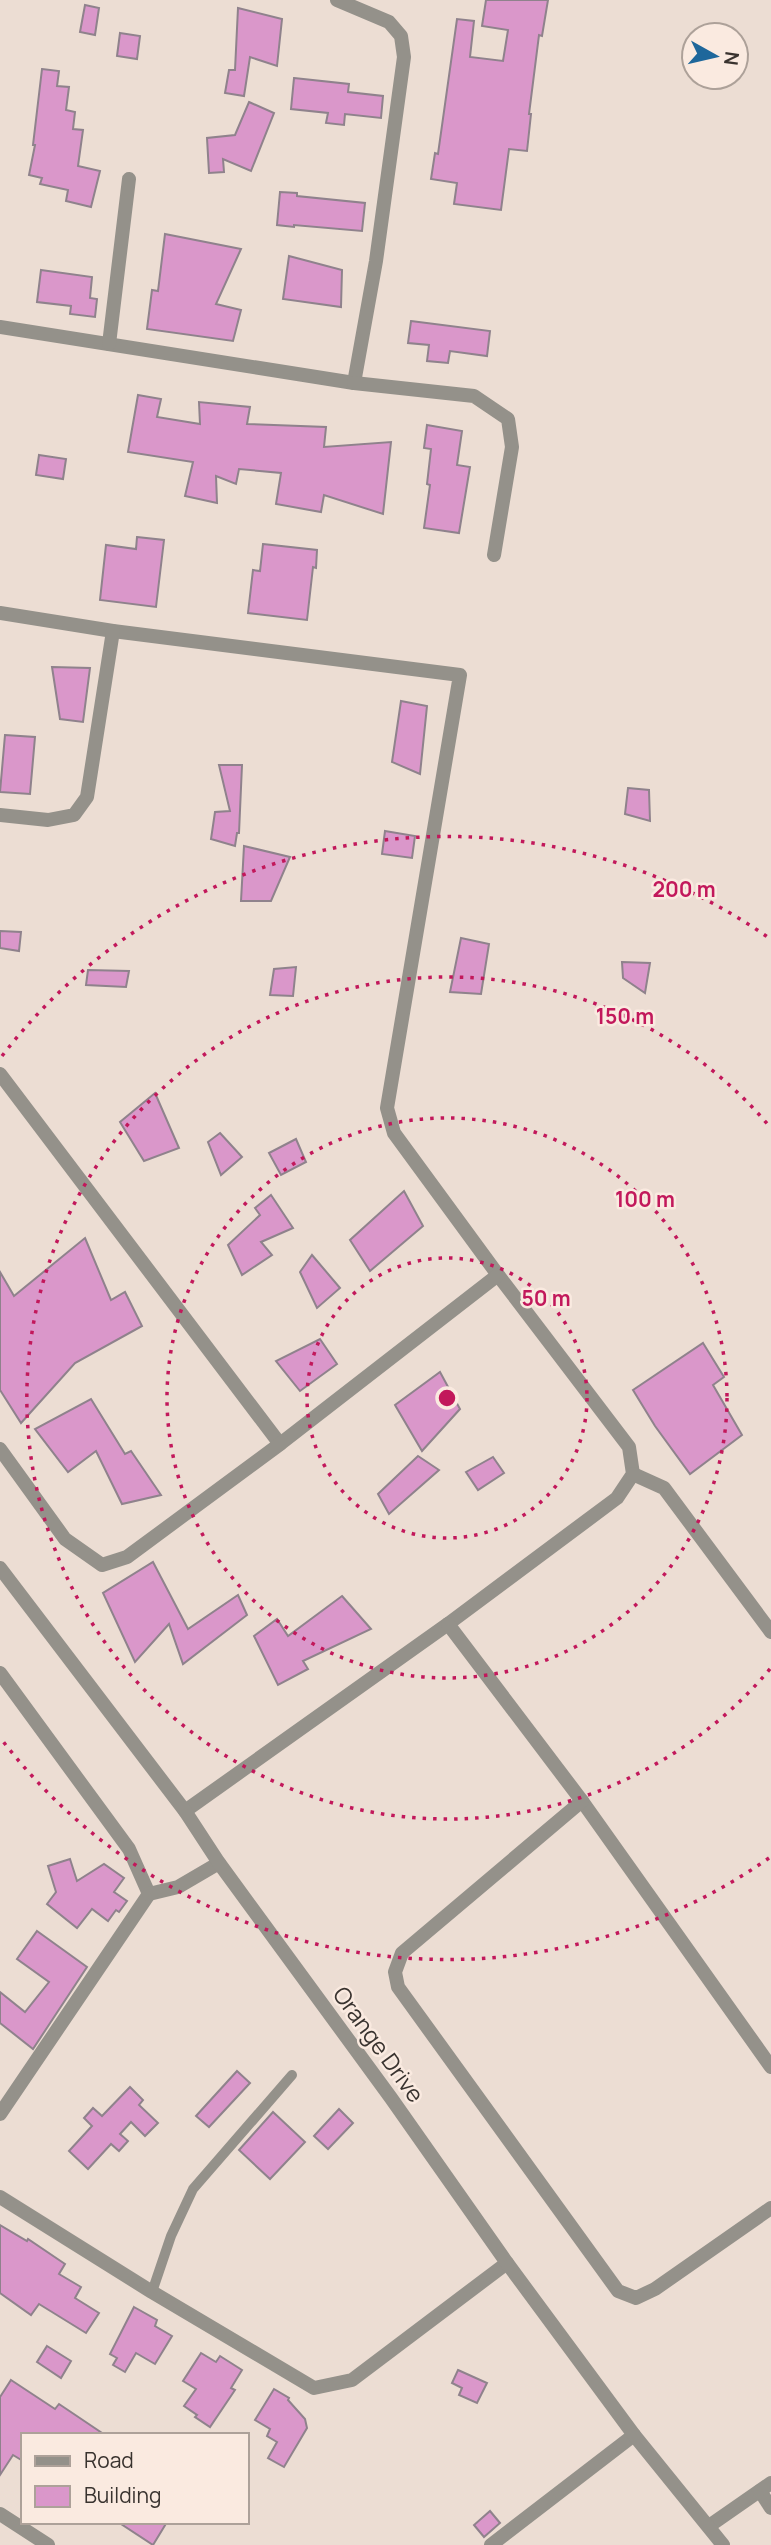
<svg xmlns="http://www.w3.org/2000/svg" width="771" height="2545" font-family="Manrope,sans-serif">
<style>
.building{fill:#da97ca;stroke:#8f828c;stroke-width:2}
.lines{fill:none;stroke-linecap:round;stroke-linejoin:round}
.service{stroke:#94918a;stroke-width:10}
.minor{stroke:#94918a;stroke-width:14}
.tertiary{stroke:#94918a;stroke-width:14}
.ring{fill:none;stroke:#c2185b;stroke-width:3.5;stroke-dasharray:3.5 7}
.labels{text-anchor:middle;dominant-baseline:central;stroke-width:5;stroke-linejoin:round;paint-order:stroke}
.street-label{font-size:23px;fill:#39332f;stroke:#faeae0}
.centre{fill:#c2185b;stroke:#faeae0;stroke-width:3.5}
.ring-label{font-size:21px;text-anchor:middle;font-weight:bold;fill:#c2185b;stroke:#faeae0;stroke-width:5;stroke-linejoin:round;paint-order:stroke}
</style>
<rect width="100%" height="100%" fill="#ecddd3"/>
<g class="building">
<polygon points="486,0 548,0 542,36 539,35 529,114 531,114 527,151 509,149 501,210 454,204 457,183 431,179 435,153 438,154 457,19 474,21 470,57 503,61 508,30 482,26"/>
<polygon points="85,5 99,8 95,35 80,32"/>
<polygon points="238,8 282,19 277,66 250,57 244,96 225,93 229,70 235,70"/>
<polygon points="120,33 140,36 137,59 117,56"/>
<polygon points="42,69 59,71 57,86 69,87 66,110 75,112 73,129 83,130 78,166 100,171 91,207 66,201 68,190 40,184 42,178 29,175 35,145 33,145"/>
<polygon points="294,78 349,84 348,92 383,96 381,118 345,114 344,125 326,123 328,113 291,109"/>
<polygon points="249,102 274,113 251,171 223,159 224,172 209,173 207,138 235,135"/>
<polygon points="280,192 297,193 297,196 365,203 362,231 294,225 294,227 277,225"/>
<polygon points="165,234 241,249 216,304 241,310 233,341 147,329 152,290 158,291"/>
<polygon points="289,256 342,270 341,307 283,299"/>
<polygon points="41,270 92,277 90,298 97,299 95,317 70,314 71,306 37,302"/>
<polygon points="411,321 490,331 487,356 450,351 448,363 427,361 429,345 408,343"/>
<polygon points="138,395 161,399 157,417 200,424 199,402 250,407 247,424 326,427 324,447 391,442 383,514 324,495 321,512 276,504 281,473 239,469 236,484 216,476 217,503 185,496 193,462 128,452"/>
<polygon points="427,425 462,431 457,465 470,467 459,533 424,528 430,485 427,484 431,449 424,448"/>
<polygon points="39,455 66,459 63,479 36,475"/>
<polygon points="137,537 164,540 156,607 100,600 106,545 136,549"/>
<polygon points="263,544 317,550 316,568 313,567 307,620 248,613 253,570 260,571"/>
<polygon points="52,667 90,668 83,722 60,719"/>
<polygon points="401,701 427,706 420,774 392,762"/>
<polygon points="5,735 35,737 30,794 0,792"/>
<polygon points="219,765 242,765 239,833 237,833 235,846 211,839 215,812 230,811"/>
<polygon points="628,788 649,790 650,821 625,814"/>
<polygon points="385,831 415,836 412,858 382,854"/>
<polygon points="244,846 290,857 271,901 241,901"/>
<polygon points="0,931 21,932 19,951 0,948"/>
<polygon points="461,938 489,944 481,994 450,992"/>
<polygon points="622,962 650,963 645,993 623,978"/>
<polygon points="296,967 293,996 270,995 274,969"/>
<polygon points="88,970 129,971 126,987 86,985"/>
<polygon points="155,1093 179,1148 144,1161 120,1122"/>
<polygon points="220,1133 242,1157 221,1175 208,1142"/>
<polygon points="296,1139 306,1162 281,1175 269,1153"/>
<polygon points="404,1191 423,1226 370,1271 350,1240"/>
<polygon points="271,1195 293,1228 261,1242 272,1255 242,1275 228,1245 260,1215 255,1208"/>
<polygon points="85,1238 111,1300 125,1292 142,1326 75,1363 21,1423 0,1390 0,1272 14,1296"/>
<polygon points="312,1255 340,1288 317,1308 300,1272"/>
<polygon points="320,1339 337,1364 300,1391 276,1361"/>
<polygon points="703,1343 724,1377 713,1385 742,1435 690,1474 655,1426 633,1390"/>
<polygon points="440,1372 460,1409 422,1451 395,1405"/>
<polygon points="91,1399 125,1454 131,1451 161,1495 122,1504 96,1451 68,1472 35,1429"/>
<polygon points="418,1456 439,1470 389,1514 378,1494"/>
<polygon points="493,1457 504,1473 478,1490 466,1472"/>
<polygon points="153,1562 188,1629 238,1595 247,1615 183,1664 169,1624 135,1662 103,1593"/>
<polygon points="342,1596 371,1629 303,1661 308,1669 278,1685 254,1636 277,1619 288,1636"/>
<polygon points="70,1859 77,1881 104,1864 124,1878 114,1892 127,1901 119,1912 116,1910 108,1921 92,1909 77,1928 47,1904 56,1892 48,1866"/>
<polygon points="37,1931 87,1967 33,2049 0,2023 0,1992 25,2012 49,1982 17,1959"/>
<polygon points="237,2071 250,2083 209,2127 196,2116"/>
<polygon points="130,2087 143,2100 139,2105 158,2123 145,2136 131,2122 120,2134 128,2141 119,2151 111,2144 88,2169 69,2151 92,2126 84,2118 93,2108 102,2116"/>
<polygon points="339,2109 353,2123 328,2149 314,2136"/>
<polygon points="273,2112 305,2142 270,2179 239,2150"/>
<polygon points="0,2225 27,2241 28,2239 65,2264 59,2274 81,2287 75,2298 99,2313 86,2333 39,2304 31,2315 0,2293"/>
<polygon points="134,2307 157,2320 155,2326 172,2336 155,2364 136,2353 125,2372 113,2365 117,2358 110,2354"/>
<polygon points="47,2346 71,2361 61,2378 37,2362"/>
<polygon points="201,2353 216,2362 220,2356 242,2370 231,2388 235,2390 210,2427 195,2417 197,2415 184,2406 196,2389 183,2381"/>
<polygon points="458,2370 487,2383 477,2403 459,2395 462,2388 452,2383"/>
<polygon points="11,2380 55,2409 59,2404 105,2435 23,2435 23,2461 13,2455 0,2475 0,2397"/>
<polygon points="274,2389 289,2398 288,2400 305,2419 307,2428 284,2467 268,2458 277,2442 267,2436 270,2429 255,2420"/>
<polygon points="490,2511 500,2523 484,2537 474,2525"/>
<polygon points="118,2522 167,2522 153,2545"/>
</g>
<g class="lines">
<polyline class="service" points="152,2292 171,2236 193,2189 292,2075"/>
<g class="minor">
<polyline points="0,327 354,383 376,261 404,57 401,36 389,22 337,0"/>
<polyline points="109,344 129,179"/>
<polyline points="354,383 474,396 508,419 512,447 494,555"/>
<polyline points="0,613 113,631 460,675 387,1108 394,1133 498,1275 629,1447 633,1474 617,1498 448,1624 185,1811"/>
<polyline points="0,815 48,820 74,815 87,797 113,631"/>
<polyline points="0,1074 280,1444"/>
<polyline points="0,1449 65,1539 102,1565 127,1557 280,1444 498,1275"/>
<polyline points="633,1474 664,1488 771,1632"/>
<polyline points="448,1624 582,1801 771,2067"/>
<polyline points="0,1673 129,1849 149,1894 0,2114"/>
<polyline points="582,1801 402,1953 395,1972 398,1987 618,2291 636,2298 655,2289 771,2208"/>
<polyline points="149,1894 178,1887 219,1863"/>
<polyline points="0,2197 152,2292 314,2388 352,2380 507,2263"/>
<polyline points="760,2491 771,2508"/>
<polyline points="0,2514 48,2545"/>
<polyline points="709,2526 771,2483"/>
<polyline points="491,2545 634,2435"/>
</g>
<polyline class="tertiary" points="0,1568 185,1811 219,1863 391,2098 507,2263 634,2435 723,2545"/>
</g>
<g class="ring">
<circle cx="447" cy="1398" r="140"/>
<circle cx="447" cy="1398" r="280"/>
<path d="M770 1669A421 421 0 1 1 770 1127"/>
<path d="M769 1858A561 561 0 0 1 2 1740M2 1056A561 561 0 0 1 769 938"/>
</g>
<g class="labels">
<g class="street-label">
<text transform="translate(379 2044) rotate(54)">Orange Drive</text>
</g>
</g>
<circle cx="447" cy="1398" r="10" class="centre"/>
<g class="ring-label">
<text x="684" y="897">200 m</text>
<text x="625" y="1024">150 m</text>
<text x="645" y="1207">100 m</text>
<text x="546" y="1306">50 m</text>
</g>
<rect x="21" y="2433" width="228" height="91" fill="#faeae0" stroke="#ada199" stroke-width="2"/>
<rect x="35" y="2456" width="35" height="10" fill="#94918a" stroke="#ada199" stroke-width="2"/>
<text x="84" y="2468" font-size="21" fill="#39332f">Road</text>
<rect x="35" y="2486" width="35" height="21" fill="#da97ca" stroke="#ada199" stroke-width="2"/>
<text x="84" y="2503" font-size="21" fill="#39332f">Building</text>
<g transform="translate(715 56) rotate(98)"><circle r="33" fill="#faeae0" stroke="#ada199" stroke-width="2"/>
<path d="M0-5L12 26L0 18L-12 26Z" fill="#1e679b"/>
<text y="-10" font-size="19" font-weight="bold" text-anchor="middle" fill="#39332f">N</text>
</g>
</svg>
